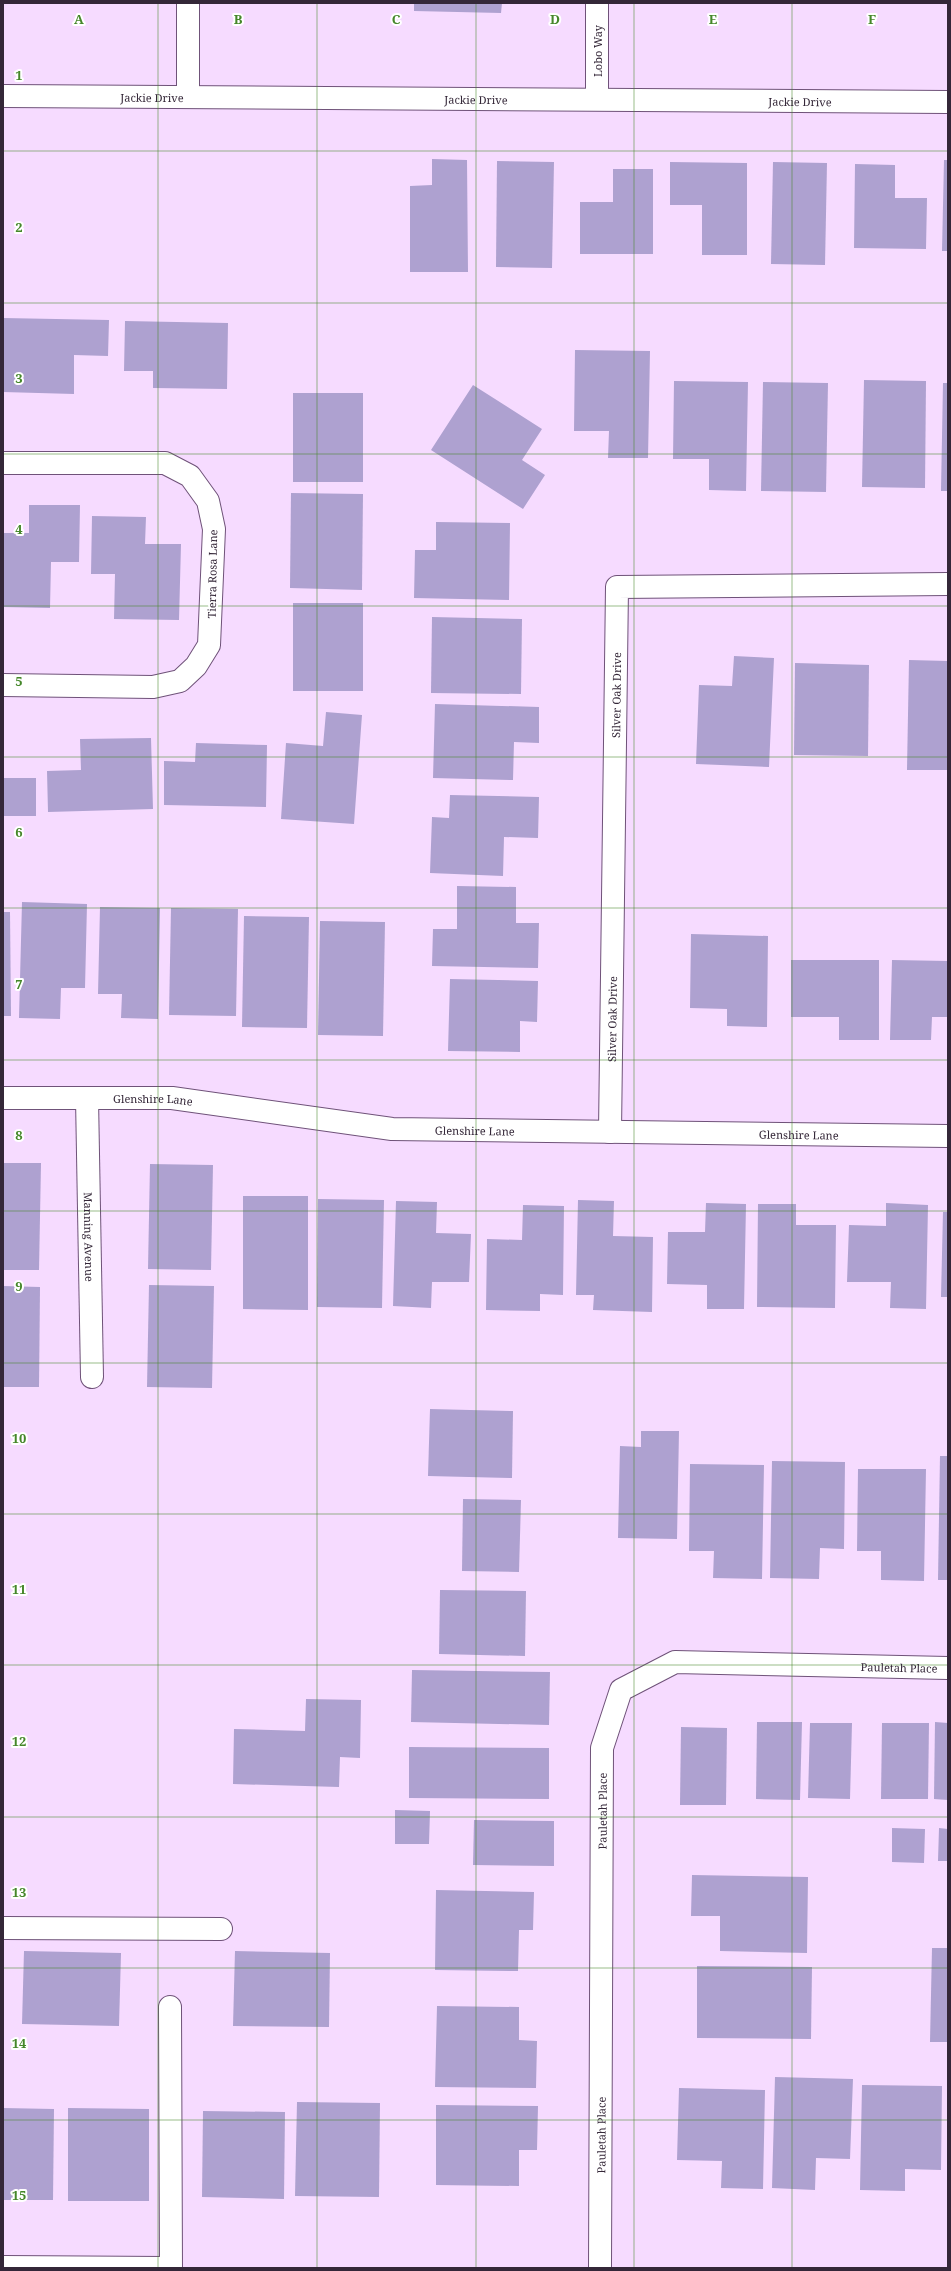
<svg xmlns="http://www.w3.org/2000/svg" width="951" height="2271" font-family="'Noto Serif',serif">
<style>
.building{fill:#aea1d0}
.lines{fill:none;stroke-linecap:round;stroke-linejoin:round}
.minor-casing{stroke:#6f5279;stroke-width:24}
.minor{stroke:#fff;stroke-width:22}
.grid{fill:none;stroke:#45872a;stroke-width:1;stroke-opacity:0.55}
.labels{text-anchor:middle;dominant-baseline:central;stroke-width:4;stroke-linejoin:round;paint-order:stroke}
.street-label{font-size:11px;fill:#342738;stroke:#fff}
.grid-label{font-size:13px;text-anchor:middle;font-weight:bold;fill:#45872a;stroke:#fff;stroke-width:4;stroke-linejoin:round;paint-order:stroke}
</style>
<rect width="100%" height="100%" fill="#f6dbff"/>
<g class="building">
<polygon points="414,3 502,3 501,13 414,11"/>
<polygon points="432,159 467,160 468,272 410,272 410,186 432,185"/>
<polygon points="944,160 948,160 948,251 942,251"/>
<polygon points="497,161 554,162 552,268 496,267"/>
<polygon points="670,162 747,163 747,255 702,255 702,205 670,205"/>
<polygon points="773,162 827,163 825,265 771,264"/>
<polygon points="855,164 895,165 895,198 927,198 926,249 854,248"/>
<polygon points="613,169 653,169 653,254 580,254 580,202 613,202"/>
<polygon points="3,318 109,320 108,356 74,355 74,394 3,392"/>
<polygon points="125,321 228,323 227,389 153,388 153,371 124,371"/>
<polygon points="575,350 650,351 648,458 608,458 609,431 574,431"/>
<polygon points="864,380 926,381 925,488 862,487"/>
<polygon points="674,381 748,382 746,491 709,490 709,459 673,459"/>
<polygon points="763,382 828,383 826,492 761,491"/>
<polygon points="943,383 948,383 948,491 941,491"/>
<polygon points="473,385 542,429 522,460 545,475 523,509 431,450"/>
<rect x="293" y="393" width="70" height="89"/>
<polygon points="291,493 363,494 362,590 290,588"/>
<polygon points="29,505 80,505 79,562 51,562 50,608 3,607 3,533 29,533"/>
<polygon points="92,516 146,517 145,544 181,544 179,620 114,619 115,574 91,574"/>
<polygon points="436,522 510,523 509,600 414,598 415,550 436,550"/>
<rect x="293" y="603" width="70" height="88"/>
<polygon points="432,617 522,619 521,694 431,693"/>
<polygon points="734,656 774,658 769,767 696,764 699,685 732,686"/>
<polygon points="909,660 948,661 948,770 907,770"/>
<polygon points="795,663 869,665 868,756 794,755"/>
<polygon points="435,704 539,707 539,743 514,742 513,780 433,778"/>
<polygon points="326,712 362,715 354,824 281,819 286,743 323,746"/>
<polygon points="151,738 153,809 48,812 47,771 81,770 80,739"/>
<polygon points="196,743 267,745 266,807 164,805 164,761 195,762"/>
<rect x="3" y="778" width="33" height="38"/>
<polygon points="450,795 539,797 538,838 504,837 503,876 430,873 432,817 449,818"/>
<polygon points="457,886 516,887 516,923 539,923 538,968 432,966 433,929 457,929"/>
<polygon points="22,902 87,904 85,988 61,988 60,1019 19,1018"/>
<polygon points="100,907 160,908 158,1019 121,1018 122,994 98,994"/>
<polygon points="171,908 238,909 236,1016 169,1015"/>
<polygon points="3,912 10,912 11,1016 3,1016"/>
<polygon points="244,916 309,917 307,1028 242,1027"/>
<polygon points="320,921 385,922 383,1036 318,1035"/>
<polygon points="691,934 768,936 767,1027 727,1026 727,1009 690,1008"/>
<polygon points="791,960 879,960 879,1040 839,1040 839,1017 791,1017"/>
<polygon points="892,960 948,961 948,1017 932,1017 931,1040 890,1040"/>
<polygon points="450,979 538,981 537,1022 520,1021 520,1052 448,1051"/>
<polygon points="3,1163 41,1163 39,1270 3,1270"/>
<polygon points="150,1164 213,1165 211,1270 148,1269"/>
<polygon points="243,1196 308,1196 308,1310 243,1309"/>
<polygon points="318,1199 384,1200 382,1308 317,1307"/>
<polygon points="578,1200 614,1201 613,1236 653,1237 652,1312 593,1310 594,1295 576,1295"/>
<polygon points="396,1201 437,1202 436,1233 471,1234 469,1282 432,1282 431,1308 393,1306"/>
<polygon points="706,1203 746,1204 744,1309 707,1309 707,1285 667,1284 668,1232 705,1232"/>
<polygon points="886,1203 928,1205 926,1309 890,1308 891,1282 847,1282 849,1225 886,1226"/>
<polygon points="758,1204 796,1204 796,1225 836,1225 835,1308 757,1307"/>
<polygon points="523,1205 564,1206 563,1295 540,1294 540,1311 486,1310 487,1239 522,1240"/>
<polygon points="943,1212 948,1212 948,1297 941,1297"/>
<polygon points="149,1285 214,1286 212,1388 147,1387"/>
<polygon points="3,1286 40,1287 39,1387 3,1387"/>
<polygon points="430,1409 513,1411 512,1478 428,1476"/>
<polygon points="641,1431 679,1431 677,1539 618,1538 620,1446 641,1447"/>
<polygon points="940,1456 948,1456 948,1580 938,1580"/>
<polygon points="772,1461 845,1462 844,1549 820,1548 819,1579 770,1578"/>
<polygon points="690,1464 764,1465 762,1579 713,1578 714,1551 689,1551"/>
<polygon points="858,1469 926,1469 924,1581 881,1580 881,1551 857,1551"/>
<polygon points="463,1499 521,1500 519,1572 462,1571"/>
<polygon points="440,1590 526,1591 525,1656 439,1654"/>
<polygon points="412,1670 550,1672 549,1725 411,1722"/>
<polygon points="306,1699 361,1700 360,1758 340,1757 339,1787 233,1784 234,1729 305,1731"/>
<polygon points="757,1722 802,1722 800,1800 756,1799"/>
<polygon points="935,1722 948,1723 948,1800 934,1799"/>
<polygon points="810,1723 852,1723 850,1799 808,1798"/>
<polygon points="882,1723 929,1723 928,1799 881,1799"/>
<polygon points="681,1727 727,1728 726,1805 680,1805"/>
<polygon points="409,1747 549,1748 549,1799 409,1798"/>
<polygon points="395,1810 430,1811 429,1844 395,1844"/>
<polygon points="474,1820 554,1821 554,1866 473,1865"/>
<polygon points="892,1828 925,1829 924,1863 892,1862"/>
<polygon points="939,1828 948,1829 948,1861 938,1861"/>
<polygon points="692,1875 808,1877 807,1953 720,1951 720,1916 691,1916"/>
<polygon points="436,1890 534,1892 533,1930 519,1930 518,1971 435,1970"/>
<polygon points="932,1948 948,1948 948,2042 930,2042"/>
<polygon points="24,1951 121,1953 119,2026 22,2024"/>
<polygon points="235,1951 330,1953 329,2027 233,2026"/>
<polygon points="697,1966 812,1967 811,2039 697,2038"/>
<polygon points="437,2006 519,2007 519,2040 537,2041 536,2088 435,2087"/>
<polygon points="775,2077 853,2079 850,2159 816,2158 815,2190 772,2188"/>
<polygon points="862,2085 942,2086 941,2170 905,2169 905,2191 860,2190"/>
<polygon points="679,2088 765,2090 763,2189 721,2188 722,2161 677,2160"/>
<polygon points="297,2102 380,2103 379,2197 295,2196"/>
<polygon points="436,2105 538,2106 537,2150 519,2150 519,2186 436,2185"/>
<polygon points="3,2108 54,2109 53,2200 3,2200"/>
<polygon points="68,2108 149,2109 149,2201 68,2201"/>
<polygon points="203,2111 285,2112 284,2199 202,2197"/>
</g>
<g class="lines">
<defs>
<g id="minor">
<polyline points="188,3 188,97"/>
<path id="s1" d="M 3,96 L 948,102"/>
<polyline points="597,99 597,3"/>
<polyline points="3,463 165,463 190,476 208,501 214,529 209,645 196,666 180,681 153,687 3,685"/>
<path id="s2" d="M 3,1098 L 172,1098 L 392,1129 L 948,1136"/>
<path id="s3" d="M 87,1098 L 92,1377"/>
<path id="s4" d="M 610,1132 L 617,587 L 948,584"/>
<polyline points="3,1928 221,1929"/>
<polyline points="170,2007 171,2268"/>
<polyline points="3,2267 164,2268"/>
<path id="s5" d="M 600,2268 L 602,1748 L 621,1690 L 675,1662 L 948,1668"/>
</g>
</defs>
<use href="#minor" class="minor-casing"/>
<use href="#minor" class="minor"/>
</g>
<path class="grid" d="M 158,3 L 158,2268M 317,3 L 317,2268M 476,3 L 476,2268M 634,3 L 634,2268M 792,3 L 792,2268M 3,151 L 948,151M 3,303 L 948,303M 3,454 L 948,454M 3,606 L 948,606M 3,757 L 948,757M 3,908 L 948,908M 3,1060 L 948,1060M 3,1211 L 948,1211M 3,1363 L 948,1363M 3,1514 L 948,1514M 3,1665 L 948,1665M 3,1817 L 948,1817M 3,1968 L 948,1968M 3,2120 L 948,2120"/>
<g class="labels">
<g class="street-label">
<text transform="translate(597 51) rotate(-90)">Lobo Way</text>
<text stroke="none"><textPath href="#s1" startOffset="149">Jackie Drive</textPath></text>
<text stroke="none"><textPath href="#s1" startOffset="473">Jackie Drive</textPath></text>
<text stroke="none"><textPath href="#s1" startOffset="797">Jackie Drive</textPath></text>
<text transform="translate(212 574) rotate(-89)">Tierra Rosa Lane</text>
<text stroke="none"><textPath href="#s4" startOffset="437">Silver Oak Drive</textPath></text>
<text stroke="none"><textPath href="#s4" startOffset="113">Silver Oak Drive</textPath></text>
<text stroke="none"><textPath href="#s2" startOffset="150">Glenshire Lane</textPath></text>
<text stroke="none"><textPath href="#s2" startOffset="474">Glenshire Lane</textPath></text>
<text stroke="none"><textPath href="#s2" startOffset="798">Glenshire Lane</textPath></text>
<text stroke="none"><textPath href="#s3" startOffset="139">Manning Avenue</textPath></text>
<text stroke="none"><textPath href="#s5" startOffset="866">Pauletah Place</textPath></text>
<text stroke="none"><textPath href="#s5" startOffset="457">Pauletah Place</textPath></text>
<text stroke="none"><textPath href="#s5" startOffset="133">Pauletah Place</textPath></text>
</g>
</g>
<g class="grid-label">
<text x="79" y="24">A</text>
<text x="238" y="24">B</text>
<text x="396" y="24">C</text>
<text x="555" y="24">D</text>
<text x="713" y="24">E</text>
<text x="872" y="24">F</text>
<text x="19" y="80">1</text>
<text x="19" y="232">2</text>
<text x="19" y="383">3</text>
<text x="19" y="534">4</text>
<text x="19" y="686">5</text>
<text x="19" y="837">6</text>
<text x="19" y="989">7</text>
<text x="19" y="1140">8</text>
<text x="19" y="1291">9</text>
<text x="19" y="1443">10</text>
<text x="19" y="1594">11</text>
<text x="19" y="1746">12</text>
<text x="19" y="1897">13</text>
<text x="19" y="2048">14</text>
<text x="19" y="2200">15</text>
</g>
<rect width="951" height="2271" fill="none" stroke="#342738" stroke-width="8"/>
</svg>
